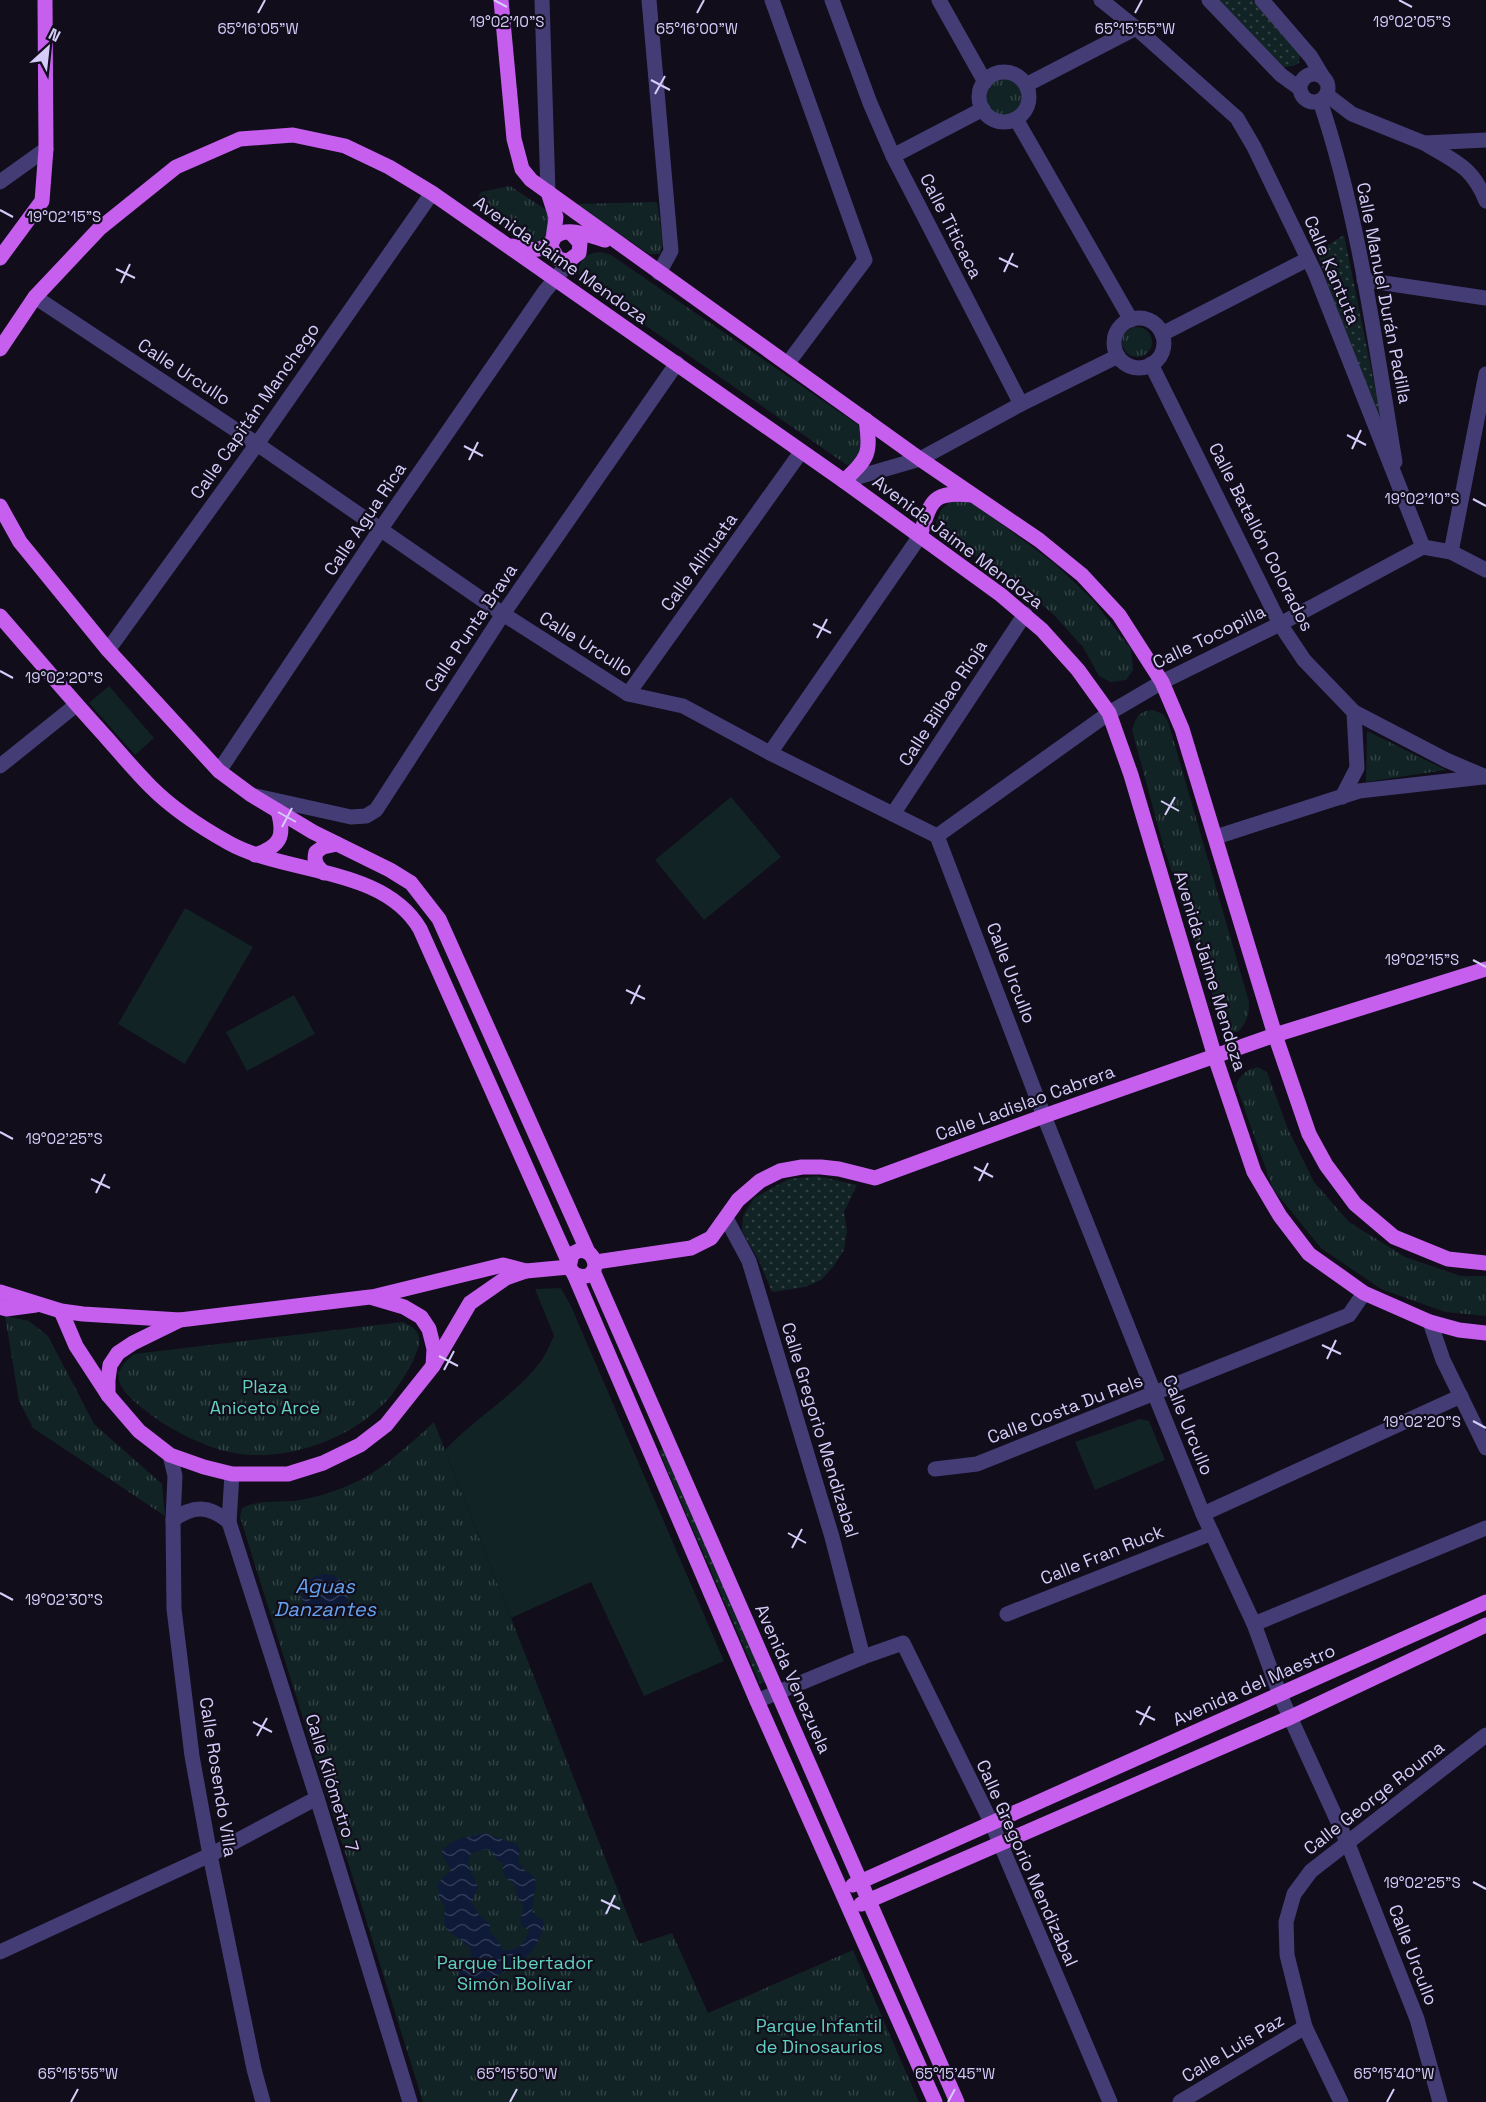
<svg xmlns="http://www.w3.org/2000/svg" width="1486" height="2102" font-family="'Space Grotesk',sans-serif">
<style>
.grass{fill:url(#grass-dots)}
.park{fill:url(#park-tufts)}
.garden{fill:#112324}
.water{fill:url(#water-waves);fill-rule:evenodd}
.lines{fill:none;stroke-linecap:round;stroke-linejoin:round}
.minor{stroke:#443d75;stroke-width:15}
.major{stroke:#c65eee;stroke-width:15}
.ticks{fill:none;stroke:#d5ccfa;stroke-width:2}
.labels{text-anchor:middle;stroke-width:4.5;stroke-linejoin:round;paint-order:stroke}
.street-label{font-size:18px;fill:#d5ccfa;stroke:#110d1b}
.park-label{font-size:18px;fill:#61d1bf;stroke:#110d1b}
.water-label{font-size:20px;font-style:italic;fill:#65a2ef;stroke:#110d1b}
.ticks-label{font-size:15px;text-anchor:middle;fill:#d5ccfa;stroke:#110d1b;stroke-width:4.5;stroke-linejoin:round;paint-order:stroke}
</style>
<defs>
<pattern id="grass-dots" width="8" height="8" patternUnits="userSpaceOnUse" patternTransform="scale(1.5)"><rect width="8" height="8" fill="#112324"/><path d="M2 2h.1M6 6h.1" fill="none" stroke="#334245" stroke-width="1.8" stroke-linecap="round"/></pattern>
<pattern id="park-tufts" width="24" height="20" patternUnits="userSpaceOnUse" patternTransform="scale(1.5)"><rect width="24" height="20" fill="#112324"/><path d="M3 7l-1-3M5 7V3M7 7l1-3M15 17l-1-3M17 17v-4M19 17l1-3" fill="none" stroke="#334245"/></pattern>
<pattern id="water-waves" width="16" height="10" patternUnits="userSpaceOnUse" patternTransform="scale(1.5)"><rect width="16" height="10" fill="#0f1a38"/><path d="M0 5q4-4 8 0t8 0" fill="none" stroke="#313a56"/></pattern>
</defs>
<rect width="100%" height="100%" fill="#110d1b"/>
<g class="grass">
<path d="M1219,0h34l47,55 -1,8 -6,3 -9,1z"/>
<path d="M1344,235l38,187 -9,-3 -56,-167z"/>
<path d="M817,1176l40,9 -13,27 3,19 -3,19 -11,17 -12,13 -16,7 -33,5 -13,-31 -17,-30 1,-15 11,-18 16,-9 19,-10z"/>
<path d="M664,1448l101,234 -5,2 -101,-233z"/>
</g>
<g class="park">
<circle cx="1005" cy="96" r="19"/>
<path d="M510,186l38,25 4,13 -8,17 -18,3 -52,-37 7,-15z"/>
<path d="M657,202l6,42 -3,10h-11l-73,-50z"/>
<path d="M601,252l10,3 246,169 7,14 -7,24 -10,3 -266,-184 -3,-10c3,-13 9,-18 23,-19z"/>
<circle cx="1137" cy="342" r="15"/>
<path d="M951,500h12l13,5 79,59 38,36 38,49 2,21 -7,10 -15,2 -12,-6 -16,-29 -30,-33 -39,-32 -68,-45 -10,-14 5,-13z"/>
<path d="M1153,710l10,4 5,7 81,281c0,13 -2,20 -11,30h-10l-5,-6 -59,-178 -32,-118c4,-13 7,-19 21,-20z"/>
<path d="M1367,731l79,39 -80,12z"/>
<path d="M1258,1067l9,5 21,57 26,53 35,40 56,35 56,19h25v40l-41,-4 -64,-23 -60,-41 -48,-59 -37,-104c4,-11 11,-15 22,-18z"/>
<path d="M5,1316l24,5 19,15 46,88 68,60 3,32 -132,-88 -14,-27z"/>
<path d="M403,1322c7,3 14,7 16,15 3,15 -20,49 -29,60 -11,13 -26,24 -39,32 -27,16 -61,26 -91,26 -33,1 -63,-12 -91,-28 -12,-7 -42,-29 -48,-41 -2,-3 -2,-9 -3,-13l7,-11 9,-8z"/>
<path d="M434,1422l205,522 33,-11 36,80 145,-63 66,152h-496l-183,-585 2,-9c16,-9 40,-5 59,-8 63,-13 87,-36 133,-78z"/>
</g>
<g class="garden">
<path d="M109,686l45,52 -19,17 -46,-52z"/>
<path d="M731,797l50,60 -77,63 -49,-60z"/>
<path d="M185,908l68,39 -68,117 -67,-40z"/>
<path d="M294,995l21,39 -68,37 -21,-39z"/>
<path d="M561,1288l10,18 153,355 -80,35 -53,-114 -80,36 -66,-168c29,-32 70,-54 96,-89 5,-7 9,-17 13,-25l-19,-47z"/>
<path d="M1140,1419l9,2 16,39 -70,30 -20,-48z"/>
</g>
<g class="water">
<circle cx="325" cy="1597" r="23"/>
<path d="M485,1833l30,11 5,4 -2,12 5,9 9,6 4,6 -4,30 4,5 7,4c4,34 -53,70 -82,58l-4,-9 4,-6 7,-2 3,-5 -1,-9 -24,-18 -2,-9 1,-13 -6,-9 -1,-15 13,-13 -10,-17c9,-15 28,-16 44,-20zM486,1849l6,2 4,8 7,4c-1,12 2,16 12,21l2,13 7,10 -4,13 2,6 7,4c-4,14 -11,20 -26,21l-5,-11 -8,-7v-9l-11,-9 -8,-13 7,-14 -10,-25 3,-10z"/>
</g>
<g class="lines">
<g class="minor">
<path d="M542,0l6,192"/>
<path d="M649,0l22,251 -12,22"/>
<path d="M772,0l93,260 -77,103"/>
<path d="M832,0l38,103 23,53"/>
<path d="M939,0l46,82"/>
<path d="M1101,0l35,28 101,90 17,29 61,126 108,274"/>
<path d="M1209,0l72,75 18,13"/>
<path d="M1262,0l49,57 12,20"/>
<circle cx="1004" cy="97" r="25"/>
<circle cx="1314" cy="88" r="14"/>
<path d="M1026,85l110,-57"/>
<path d="M1327,95l25,19 72,29 62,-3"/>
<path d="M1320,101c39,116 55,241 75,361"/>
<path d="M983,109l-90,47 128,248"/>
<path d="M1016,119l115,201"/>
<path d="M1424,143c30,18 48,23 62,58"/>
<path d="M0,182l46,-33"/>
<path d="M1364,280l122,18"/>
<path d="M35,297l222,147 246,170 125,80 55,12 87,47 167,83 107,280 111,279 48,119 51,110 26,71 68,149 69,175 23,83"/>
<circle cx="1139" cy="343" r="25"/>
<path d="M1162,334l146,-75"/>
<path d="M1151,364l129,260 24,36 50,52 92,48 40,17"/>
<path d="M844,481l76,-22 101,-55 97,-48"/>
<path d="M1423,547l28,5 35,18"/>
<path d="M1451,552l35,-178"/>
<path d="M108,650l149,-206 175,-251"/>
<path d="M628,694l173,-242"/>
<path d="M770,753l150,-217"/>
<path d="M0,766l76,-61"/>
<path d="M219,771l161,-241 165,-239 27,-32"/>
<path d="M256,796l95,21 15,-1 10,-6 127,-196 174,-251"/>
<path d="M1342,797l15,-29 -3,-56"/>
<path d="M893,814l132,-200"/>
<path d="M937,836l172,-123 53,-31 118,-58 143,-77"/>
<path d="M1216,837l143,-46 124,-14"/>
<path d="M726,1218l23,43 83,276 31,120"/>
<path d="M1430,1322l13,38 43,88"/>
<path d="M170,1455l5,21 -2,44 1,89 18,147 18,99 44,214 9,33"/>
<path d="M935,1469l42,-5 372,-149 15,-22"/>
<path d="M232,1474l-3,48 88,276 93,304"/>
<path d="M1203,1514l258,-118"/>
<path d="M173,1520c20,-15 36,-15 56,2"/>
<path d="M1007,1614l205,-81"/>
<path d="M1254,1624l232,-96"/>
<path d="M757,1701l106,-44 40,-14 89,181 118,278"/>
<path d="M0,1952l210,-97 107,-57"/>
<path d="M1180,2102l125,-75"/>
<path d="M1341,2102l-36,-75 -18,-72 -1,-33 8,-28 17,-23 175,-136"/>
</g>
<g class="major">
<path d="M501,0l13,139 8,30 9,11 389,279 119,81 43,35 37,40 43,67 20,47 93,306 34,99 17,31 29,39 39,33 54,22 38,4"/>
<path d="M548,192l8,25 -3,22"/>
<path d="M570,232l10,11 -1,10 -11,8 -10,-2 -7,-12c3,-26 38,-12 54,-7"/>
<path d="M512,246c15,3 27,8 39,-4"/>
<path d="M0,258l42,-57 4,-52 -1,-149"/>
<path d="M0,349l35,-52 64,-68 77,-62 64,-28 53,-4 52,11 44,21 43,26 412,288 157,114 41,35 36,40 31,43 22,62 84,282 39,115 26,44 29,38 55,39 66,29 29,8 27,3"/>
<path d="M844,481c25,-24 27,-27 22,-61"/>
<path d="M0,506l20,36 88,108 111,121 31,23 63,38 77,38 21,13 28,36 149,333c15,13 3,31 -14,22"/>
<path d="M920,536c11,-36 12,-45 52,-41"/>
<path d="M0,616c35,40 69,81 105,120 15,17 30,35 46,51 22,22 51,41 78,56 58,32 154,23 191,86l149,334"/>
<path d="M255,855c26,-9 30,-19 23,-44"/>
<path d="M324,873c-7,-7 -11,-11 -8,-21l7,-5 14,-3"/>
<path d="M588,1252l-8,-2 -8,4 -3,13 5,7 183,427 178,401"/>
<path d="M596,1262l95,-14 20,-10 27,-38 22,-19 20,-10 22,-4h19l18,2 36,9 169,-62 231,-81 211,-66"/>
<path d="M593,1271l364,831"/>
<path d="M0,1292l61,19 22,3 97,6"/>
<path d="M372,1297l131,-32 23,6"/>
<path d="M0,1307l6,2 30,-4"/>
<path d="M61,1311l15,35 32,49 31,36 31,24 34,12 28,7h56l35,-11 37,-18 26,-20 47,-59 37,-63 36,-25 20,-7 43,-4"/>
<path d="M108,1395v-15l2,-15 8,-12 15,-10 47,-23 190,-23 34,10 17,10 8,12 5,20 -1,17"/>
<path d="M853,1885l633,-283"/>
<path d="M861,1904l430,-187 195,-92"/>
</g>
</g>
<path class="ticks" d="M494,0l13,7M1399,0l13,7M258,13l7,-13M697,13l7,-13M1135,13l7,-13M651,80l19,10M655,94l10,-18M0,210l13,7M999,258l19,9M116,269l19,9M1004,272l9,-19M121,283l9,-19M1347,435l19,10M464,446l19,10M1352,449l9,-19M469,460l9,-18M1473,499l13,7M813,624l18,9M817,638l10,-19M0,671l13,7M1161,801l18,10M278,812l18,10M1165,815l10,-18M282,827l10,-19M1473,960l13,7M626,990l19,9M631,1004l9,-19M0,1132l13,7M974,1167l19,10M91,1179l19,9M979,1181l9,-18M96,1193l9,-19M1322,1345l19,9M439,1356l19,10M1327,1359l9,-19M444,1370l10,-19M1473,1421l13,7M788,1533l18,10M792,1548l10,-19M0,1593l13,7M1136,1711l19,9M253,1722l19,10M1140,1725l10,-19M257,1736l10,-18M1473,1882l13,7M601,1900l19,9M606,1914l9,-19M71,2102l7,-13M510,2102l7,-13M948,2102l7,-13M1387,2102l7,-13"/>
<g class="labels">
<g class="street-label">
<text transform="translate(951 226) rotate(63)" y="6">Calle Titicaca</text>
<text transform="translate(561 260) rotate(35)" y="6">Avenida Jaime Mendoza</text>
<text transform="translate(1332 270) rotate(67)" y="6">Calle Kantuta</text>
<text transform="translate(1384 293) rotate(79)" y="6">Calle Manuel Durán Padilla</text>
<text transform="translate(184 372) rotate(33)" y="6">Calle Urcullo</text>
<text transform="translate(255 411) rotate(-55)" y="6">Calle Capitán Manchego</text>
<text transform="translate(365 519) rotate(-56)" y="6">Calle Agua Rica</text>
<text transform="translate(1261 537) rotate(63)" y="6">Calle Batallón Colorados</text>
<text transform="translate(958 542) rotate(37)" y="6">Avenida Jaime Mendoza</text>
<text transform="translate(699 562) rotate(-54)" y="6">Calle Alihuata</text>
<text transform="translate(471 628) rotate(-56)" y="6">Calle Punta Brava</text>
<text transform="translate(1209 637) rotate(-26)" y="6">Calle Tocopilla</text>
<text transform="translate(586 644) rotate(32)" y="6">Calle Urcullo</text>
<text transform="translate(943 703) rotate(-57)" y="6">Calle Bilbao Rioja</text>
<text transform="translate(1210 971) rotate(73)" y="6">Avenida Jaime Mendoza</text>
<text transform="translate(1011 973) rotate(69)" y="6">Calle Urcullo</text>
<text transform="translate(1025 1103) rotate(-20)" y="6">Calle Ladislao Cabrera</text>
<text transform="translate(1065 1409) rotate(-21)" y="6">Calle Costa Du Rels</text>
<text transform="translate(1188 1425) rotate(68)" y="6">Calle Urcullo</text>
<text transform="translate(820 1430) rotate(73)" y="6">Calle Gregorio Mendizabal</text>
<text transform="translate(1102 1555) rotate(-22)" y="6">Calle Fran Ruck</text>
<text transform="translate(793 1679) rotate(66)" y="6">Avenida Venezuela</text>
<text transform="translate(1254 1685) rotate(-24)" y="6">Avenida del Maestro</text>
<text transform="translate(218 1777) rotate(81)" y="6">Calle Rosendo Villa</text>
<text transform="translate(332 1783) rotate(73)" y="6">Calle Kilómetro 7</text>
<text transform="translate(1374 1798) rotate(-38)" y="6">Calle George Rouma</text>
<text transform="translate(1027 1863) rotate(66)" y="6">Calle Gregorio Mendizabal</text>
<text transform="translate(1413 1955) rotate(69)" y="6">Calle Urcullo</text>
<text transform="translate(1233 2048) rotate(-31)" y="6">Calle Luis Paz</text>
</g>
<g class="park-label">
<text x="265" y="1393">Plaza<tspan x="265" dy="21">Aniceto Arce</tspan></text>
<text x="515" y="1969">Parque Libertador<tspan x="515" dy="21">Simón Bolívar</tspan></text>
<text x="819" y="2032">Parque Infantil<tspan x="819" dy="21">de Dinosaurios</tspan></text>
</g>
<g class="water-label">
<text x="325" y="1593">Aguas<tspan x="325" dy="23">Danzantes</tspan></text>
</g>
</g>
<g class="ticks-label">
<text x="507" y="27">19°02'10"S</text>
<text x="1412" y="27">19°02'05"S</text>
<text x="258" y="34">65°16'05"W</text>
<text x="697" y="34">65°16'00"W</text>
<text x="1135" y="34">65°15'55"W</text>
<text x="64" y="222">19°02'15"S</text>
<text x="1422" y="504">19°02'10"S</text>
<text x="64" y="683">19°02'20"S</text>
<text x="1422" y="965">19°02'15"S</text>
<text x="64" y="1144">19°02'25"S</text>
<text x="1422" y="1427">19°02'20"S</text>
<text x="64" y="1605">19°02'30"S</text>
<text x="1422" y="1888">19°02'25"S</text>
<text x="78" y="2079">65°15'55"W</text>
<text x="517" y="2079">65°15'50"W</text>
<text x="955" y="2079">65°15'45"W</text>
<text x="1394" y="2079">65°15'40"W</text>
</g>
<g transform="translate(48 48) rotate(27)" stroke="#110d1b" stroke-width="4.5" paint-order="stroke">
<path d="M0-4.5L10 22L0 15L-10 22Z" fill="#d5ccfa"/>
<text y="-9" font-size="16" font-weight="bold" text-anchor="middle" fill="#d5ccfa">N</text>
</g>
</svg>
